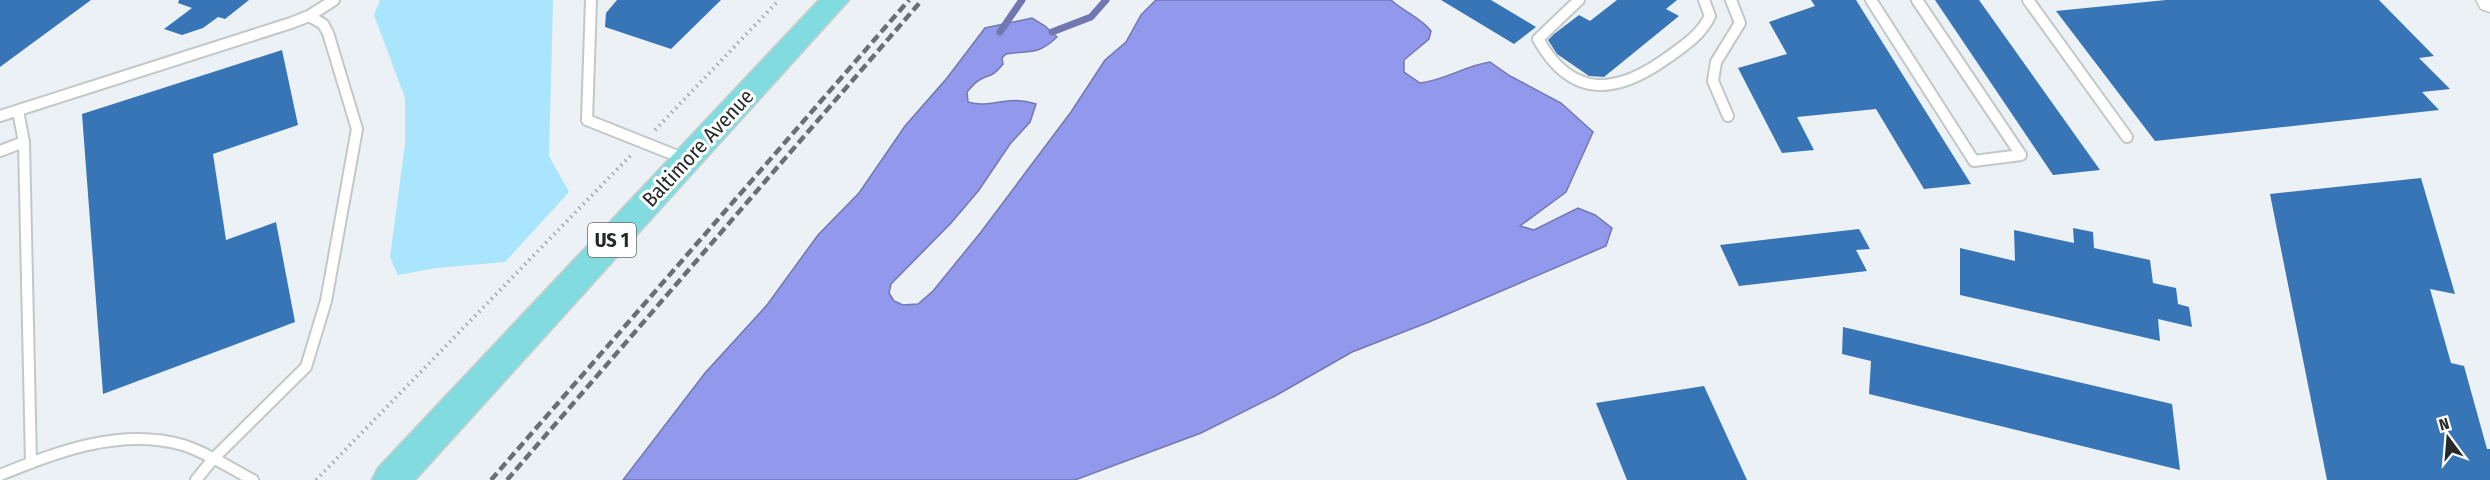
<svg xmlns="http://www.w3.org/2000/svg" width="2490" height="480" font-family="'Fira Sans Condensed',sans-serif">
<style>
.green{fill:#aae5fe}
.water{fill:#9299ec;stroke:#7277b2;stroke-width:1.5}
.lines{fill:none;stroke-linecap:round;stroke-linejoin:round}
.stream{stroke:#7277b2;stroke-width:7}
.building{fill:#3875b6}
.lane-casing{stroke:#c2c8ca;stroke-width:14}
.secondary-casing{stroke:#c2c8ca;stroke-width:3}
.primary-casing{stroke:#cbcccc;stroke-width:3}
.path{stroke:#a4a9ab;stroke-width:4;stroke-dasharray:1.5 4.5;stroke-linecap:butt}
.lane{stroke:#fff;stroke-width:10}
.secondary{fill:#fff;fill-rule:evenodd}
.primary{fill:#82dcdf;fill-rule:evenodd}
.rail{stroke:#6b6f71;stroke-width:4.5;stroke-dasharray:9 4.5;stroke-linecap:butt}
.labels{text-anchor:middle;stroke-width:6;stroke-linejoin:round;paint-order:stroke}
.shield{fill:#fff;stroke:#67696a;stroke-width:1.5}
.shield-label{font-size:20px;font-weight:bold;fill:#26292a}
.street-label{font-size:21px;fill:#26292a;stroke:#fff}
</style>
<rect width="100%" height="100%" fill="#ebf1f4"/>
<path class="green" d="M380,0h173l-4,156 20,36 -64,70 -69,6 -38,7 -8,-18 15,-113v-46l-31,-83z"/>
<path class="water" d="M1156,0h235c13,12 29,17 40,31l-2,8 -25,21v12l16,11c26,-3 44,-17 70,-21l20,14 51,27 32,29 -27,60 -46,34 14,4 44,-22 17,7 17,13 -6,18 -177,76 -77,30 -77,44 -74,37 -126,47h-452l82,-107 62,-68 51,-70 41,-42 46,-67 42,-48 38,-50 47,-10 13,8 12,11c-20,19 -27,13 -51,17l-4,4 1,6c-13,16 -14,9 -25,17 -4,2 -8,8 -11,11l1,10c24,7 40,-8 68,2l-6,18 -20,22 -31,46 -28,33 -60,61 -2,9 5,8 9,4 15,-1 15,-13 48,-59 90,-120 34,-52 21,-18 15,-27z"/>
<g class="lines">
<g class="stream">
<path d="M1000,32l22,-32"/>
<path d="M1052,32l39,-15 15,-17"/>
</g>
</g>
<g class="building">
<path d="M0,0h91l-91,67z"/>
<path d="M179,0h70l-24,19 -7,-2 -15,11 -21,7 -18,-6 28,-21 -14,-5z"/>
<path d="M617,0h104l-50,49 -66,-22 1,-14z"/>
<path d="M1441,0h50l45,27 -22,17z"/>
<path d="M1617,0h60l-11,9 13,7 -75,61 -15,-1 -32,-22 -9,-14 6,-6 25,-19 11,6z"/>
<path d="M1811,0h45l115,184 -47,5 -48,-80 -79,8 17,33 -32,3 -44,-85 49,-14 -18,-32 46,-16z"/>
<path d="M1935,0h44l121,170 -47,5z"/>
<path d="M2166,0h213l55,56 -15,2 31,31 -28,3 17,18 -284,31 -99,-130z"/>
<path d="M282,50l16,75 -85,29 13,86 50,-18 19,100 -192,72 -21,-280z"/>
<path d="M2421,178l34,116 -25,-5 21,74 13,3 23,83h3v31h-163l-57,-286z"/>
<path d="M2073,228l20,4 1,16 56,12 3,23 23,5 2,16 11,3 3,20 -34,-8 2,22 -200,-46v-47l55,13 -1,-31 60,13z"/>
<path d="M1859,229l11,20 -14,1 11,21 -128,15 -19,-41z"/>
<path d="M1843,327l329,77 8,66 -311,-76 2,-33 -29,-7z"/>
<path d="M1704,386l43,94h-120l-31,-77z"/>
</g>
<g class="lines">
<defs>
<g id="lane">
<path d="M591,0l-4,120 98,39"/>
<path d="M1579,0l-41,39c34,61 79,55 129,19 17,-12 34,-23 43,-42l-6,-16"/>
<path d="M1871,0l103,161 47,-6 -104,-155"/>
<path d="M2028,0l99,137"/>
<path d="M18,111l6,31 7,321"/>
<path d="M0,116l291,-93 18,-7 25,-16"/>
<path d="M1728,116l-15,-35 3,-19 24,-39 -9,-23"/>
<path d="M0,151l24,-9"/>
<path d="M0,475c57,-23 120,-48 183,-30 25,8 47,23 70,35"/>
<path d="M196,480l17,-21 93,-92 20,-66 31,-172 -29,-96 -5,-9 -14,-8"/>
</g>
<path id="secondary" d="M2476,0h14v12l-9,-3z"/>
<path id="primary" d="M819,0h30l-434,480h-43l6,-12z"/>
</defs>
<use href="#lane" class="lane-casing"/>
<use href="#secondary" class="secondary-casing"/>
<use href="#primary" class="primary-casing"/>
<g class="path">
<path d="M655,130l124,-130"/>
<path d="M316,480l315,-325"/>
</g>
<use href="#lane" class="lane"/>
<use href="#secondary" class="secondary"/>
<use href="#primary" class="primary"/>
<g class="rail">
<path d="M491,480l418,-480"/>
<path d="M507,480l415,-480"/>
</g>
</g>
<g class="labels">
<rect class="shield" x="588" y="223" width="48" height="34" rx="4.5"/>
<g class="shield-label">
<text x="612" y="247">US 1</text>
</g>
<g class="street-label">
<text transform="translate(698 148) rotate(-47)" y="7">Baltimore Avenue</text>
</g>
</g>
<g transform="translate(2448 438) rotate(344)" stroke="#ffffff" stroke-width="4.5" paint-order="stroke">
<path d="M0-4.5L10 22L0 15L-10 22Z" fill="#26292a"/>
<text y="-9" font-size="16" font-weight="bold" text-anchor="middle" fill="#26292a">N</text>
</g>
</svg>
